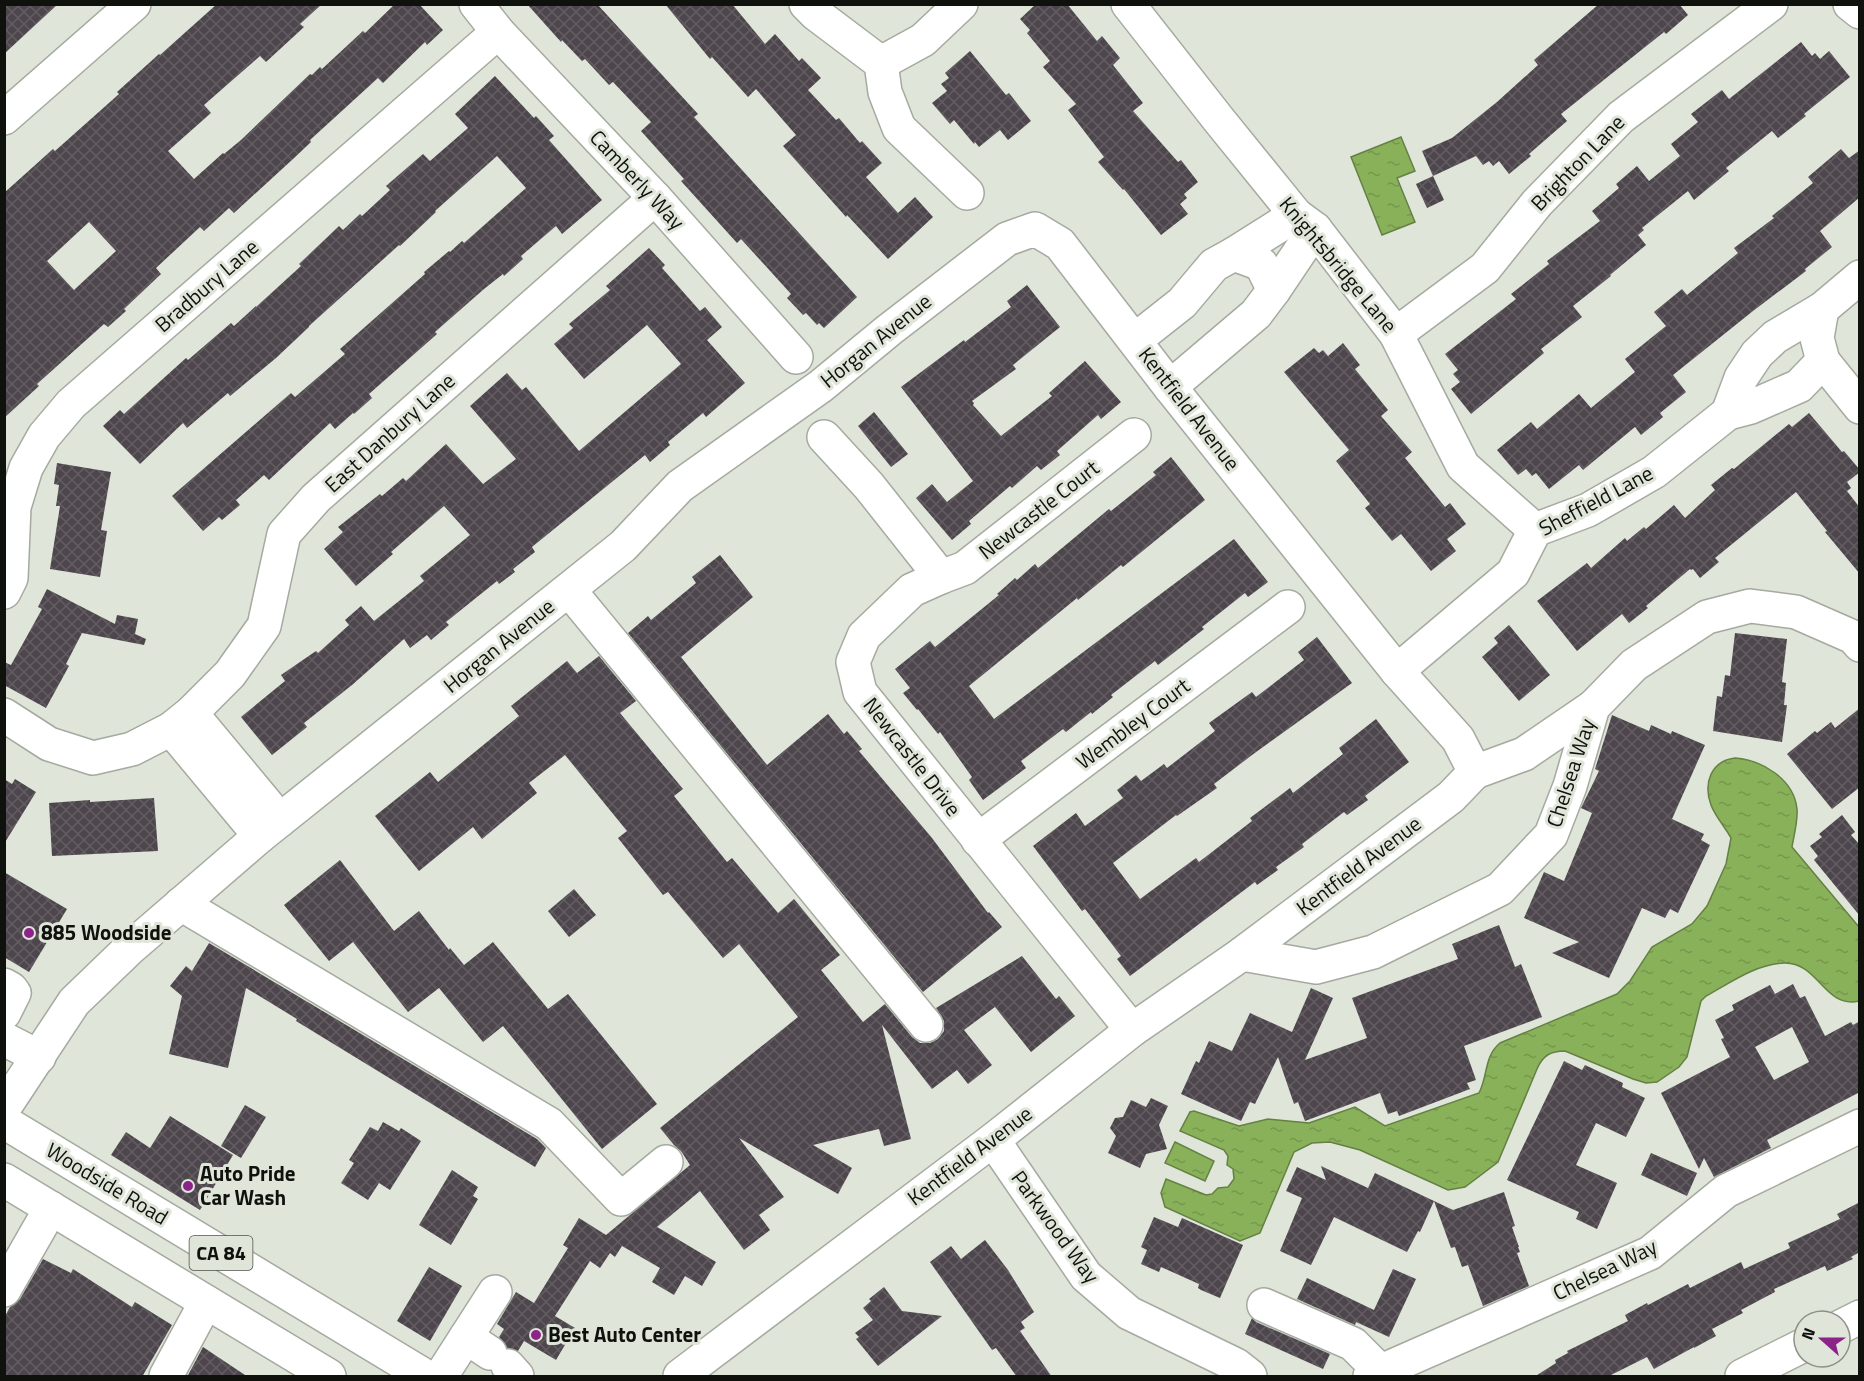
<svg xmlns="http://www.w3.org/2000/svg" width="1864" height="1381" font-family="'Titillium Web',sans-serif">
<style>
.water{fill:url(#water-ripples);stroke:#648143;stroke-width:1.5}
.building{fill:url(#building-cross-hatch);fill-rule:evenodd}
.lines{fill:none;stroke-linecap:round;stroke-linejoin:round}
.minor-casing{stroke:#a4aa9f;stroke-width:36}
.major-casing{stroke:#a4aa9f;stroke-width:36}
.minor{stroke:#fff;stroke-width:33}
.major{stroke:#fff;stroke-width:33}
.poi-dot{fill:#8b2389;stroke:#dfe5d9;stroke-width:2}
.labels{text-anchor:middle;stroke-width:6;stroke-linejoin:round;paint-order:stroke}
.shield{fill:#dfe5d9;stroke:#4d514a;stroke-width:1.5}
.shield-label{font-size:20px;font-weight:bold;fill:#0f110d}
.street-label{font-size:21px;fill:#0f110d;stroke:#dfe5d9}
.poi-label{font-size:21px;font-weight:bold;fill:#0f110d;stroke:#dfe5d9;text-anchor:start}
</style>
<defs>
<pattern id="water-ripples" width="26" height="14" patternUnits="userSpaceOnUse" patternTransform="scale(1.5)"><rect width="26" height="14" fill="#89b15a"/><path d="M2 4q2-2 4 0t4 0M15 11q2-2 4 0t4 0" fill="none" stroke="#75974d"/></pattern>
<pattern id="building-cross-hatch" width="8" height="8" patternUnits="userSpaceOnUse" patternTransform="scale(1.5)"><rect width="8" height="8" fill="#4e464d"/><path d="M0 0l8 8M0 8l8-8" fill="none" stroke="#635d62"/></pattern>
</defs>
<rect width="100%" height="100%" fill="#dfe5d9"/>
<g class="water">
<path d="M1401,137l14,34 -18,7 18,44 -33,13 -31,-78z"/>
<path d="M1735,758c27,2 59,21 62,51 1,12 -3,26 -5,38l67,80v74c-35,8 -40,-39 -75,-38 -28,1 -54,20 -78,33l-5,5 -14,56 -8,10 -22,15 -11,1 -13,-4 -68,-28c-14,0 -22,4 -28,18l-39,93 -33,25 -17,3 -88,-40 -30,-8 -18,1 -18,9 -34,81 -20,8 -75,-34 -4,-14 5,-14 40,16 6,-1 6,-6 10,-1 6,-8 -1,-10 -6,-4 1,-9 -4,-6 -44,-19 10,-19 4,-1 45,15 29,-7 41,4 46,-16 30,19 94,-33c9,-17 5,-37 21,-50l117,-49 13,-13 22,-34 40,-23 15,-18 19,-42 5,-26c-6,-11 -16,-22 -20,-33 -8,-22 0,-44 24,-47z"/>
<path d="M1175,1142l39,19 -9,20 -40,-18z"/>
</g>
<g class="building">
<path d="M4,4h54l-54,50z"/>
<path d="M217,4h105l-22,20 4,3 -38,35 -6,-6 -56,49 7,8 -43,38 26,28 29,-26 1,1 17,-14 69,-66 2,1 8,-8 2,2 41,-38 2,2 30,-29h24l24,26 -16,15 -2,-3 -42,41 -5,-5 -68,62 1,2 -18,17 -59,54 -5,-5 -25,23 -4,-4 -44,41 5,6 -37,35 2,2 -18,16 -4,-3 -67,60 2,2 -35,32v-225l49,-44 2,2 64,-57 -2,-2 42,-38 1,1zM89,222l27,29 -42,39 -27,-29z"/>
<path d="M527,4h70l101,110 -4,3 163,180 -33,31 -5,-5 -2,2 -11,-12 -3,2 -16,-17 4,-4 -50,-55 -4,4 -56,-62 3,-2 -43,-48 10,-9 -38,-40 -4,3 -24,-26 -3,2 -20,-21 -1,2z"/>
<path d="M665,4h67l33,40 10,-10 24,27 3,-3 19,20 -13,12 28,30 3,-2 21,25 2,-2 20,22 -16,14 32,36 17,-16 18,20 -45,42 -41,-44 -1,2 -63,-71 13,-11 -40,-46 -8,8 -36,-40 -2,2z"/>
<path d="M1036,4h31l30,37 5,-5 18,22 -7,7 30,38 -10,8 45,51 3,-2 17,22 -14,12 3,4 -7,6 8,10 -27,21 -37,-46 -1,1 -25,-28 6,-5 -36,-47 8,-6 -33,-37 7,-6 -23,-28 3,-3 -10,-11z"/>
<path d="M1599,4h80l9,11 -22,19 -2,-2 -103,82 6,7 -38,33 2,2 -22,18 -10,-13 -6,5 -4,-5 -6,4 -7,-9 -43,20 -11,-25 30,-13 45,-36 41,-37 -4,-5z"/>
<path d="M1801,42l11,14 3,-3 5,6 9,-8 21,26 -46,37 2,2 -28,22 -6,-7 -46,37 3,3 -35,29 -6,-9 -46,37 2,2 -6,5 8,10 -36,30 1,1 -38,30 9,11 -41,32 3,4 -73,61 -20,-25 9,-7 -7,-8 5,-4 -13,-16 71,-55 -5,-5 38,-30 -2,-3 53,-40 -8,-10 27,-23 -3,-4 21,-18 12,15 31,-25 -9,-12 27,-22 -7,-8 31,-24 7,9z"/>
<path d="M970,51l36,44 3,-2 22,28 -23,19 -8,-10 -21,17 -4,-5 -1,2 -20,-24 -4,4 -18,-21 15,-12 -6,-7 8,-6 -4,-5z"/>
<path d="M495,76l39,42 2,-2 18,20 -5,4 53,60 -40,34 -6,-8 -35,30 2,3 -19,17 -1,-2 -19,15 -49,43 2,2 -68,60 3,4 -18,16 -1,-1 -18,16 -5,-6 -61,57 -5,-5 -28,25 4,5 -18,15 -3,-3 -16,14 -31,-35 119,-103 4,4 50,-43 -5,-5 85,-75 -1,-2 25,-21 1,1 12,-11 2,2 62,-55 -29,-32 -62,55 1,1 -36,34 -1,-1 -90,81v1l-33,31 -46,38 -2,-3 -41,35 -4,-5 -43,41 -37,-38 17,-16 4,4 62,-56 2,2 43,-37 3,3 22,-20v1l45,-41 -2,-2 40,-38 4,4 17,-16 2,2 28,-26 -4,-4 37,-32 7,7 38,-33 -13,-14z"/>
<path d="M1841,149l8,9 11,-8v47l-40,34 12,16 -27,22 1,2 -53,40 -80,64 13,17 -26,21 3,4 -22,18 -6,-8 -52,43 -4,-5 -30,24 -13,-16 -4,3 -6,-7 -8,6 -21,-25 34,-28 6,7 42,-35 12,14 44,-36 -10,-13 41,-33 -12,-14 28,-23 5,6 51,-42 -4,-5 40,-30 -2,-2 41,-33 -5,-6z"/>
<path d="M1433,176l11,24 -17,8 -11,-24z"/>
<path d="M649,248l16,17 -3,3 38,43 5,-4 17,20 -15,13 38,43 -39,34 -3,-4 -35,29 2,3 -20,17 -5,-7 -113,92 3,5 -22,17 2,3 -16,12 -2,-3 -51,41 3,3 -18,15 -4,-5 -17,13 -6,-9 -52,46 -48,38 3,4 -35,28 -31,-38 44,-36 -4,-6 35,-24 2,2 31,-28 -4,-5 16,-14 13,15 50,-40 -4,-5 50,-41 -26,-29 -53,46 2,2 -37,32 -32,-37 19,-17 -5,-5 42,-33 2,2 21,-18 3,3 40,-37 37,40 33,-25 -46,-53 37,-33 15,17 4,-3 53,64 102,-87 -34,-39 -63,54 -30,-35 19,-16 -4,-4 41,-34 -4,-4z"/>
<path d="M1027,285l33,42 -47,38 3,4 -44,32 2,2 -1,2 28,31 51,-40 -3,-3 36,-32 36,41 -20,17 -3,-4 -41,36 3,4 -19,15 -4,-4 -25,22 -2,-2 -41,35 2,3 -19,16 -36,-42 16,-14 15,18 26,-21 -72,-94 63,-47 1,2 46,-35 -4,-6z"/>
<path d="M1343,343l17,22 -5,4 33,41 -7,6 31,36 -7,6 40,49 5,-4 16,21 -19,15 9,12 -25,20 -30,-37 -9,7 -27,-33 5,-4 -34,-43 13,-11 -65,-78 30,-24 5,5 4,-3 5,6z"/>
<path d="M874,412l34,42 -17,13 -33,-41z"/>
<path d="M1809,413l33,39 2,-1 16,19v2l-13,10 4,6 -4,3 13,17v66l-35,-42 2,-1 -31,-39 -81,66 4,4 -19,16 -7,-9 -2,1 -1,-1 -44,37 2,2 -19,15 -7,-9 -45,37 -40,-50 50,-38 4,5 34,-30 2,3 17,-14 2,2 28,-24 11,13 30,-28 -4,-5 21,-17 2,1 55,-45 3,3z"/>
<path d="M1171,457l34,43 -82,67 -2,-2 -43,35 -1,-2 -108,88 25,33 240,-180 34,43 -20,15 -3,-4 -43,34 2,2 -46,36 -3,-4 -44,34 2,2 -21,17 -1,-2 -25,20 -3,-3 -42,32 5,7 -43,32 -14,-20 3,-3 -32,-45 -2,2 -20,-25 -1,1 -14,-17 7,-5 -15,-19 35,-28 5,6 64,-52 -2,-1 18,-16 2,2 18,-16 3,4 71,-59 2,2 45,-36 -3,-3z"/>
<path d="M57,463l54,9 -10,58 6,1 -7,46 -50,-8 10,-63h-4l3,-21 -5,-1z"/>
<path d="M720,555l33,42 -72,60 86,108 61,-51 16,20 3,-3 15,18 -3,2 73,87 56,75 1,-1 13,15 -79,65 -295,-359 20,-17 3,4 45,-37 -4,-6z"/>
<path d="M47,589l68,35 2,-9 21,4 -3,15 11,5 -2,6 -62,-12 -16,31 3,2 -23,42 -42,-23v-23l7,3 31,-56 -4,-2z"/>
<path d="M1509,625l41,50 -31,26 -37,-44 16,-14 -4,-5z"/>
<path d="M1735,633l52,6 -5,43 4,1 -2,22h3l-5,37 -69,-11 4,-35 5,1 3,-22 5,1z"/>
<path d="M1317,637l35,46 -100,72 -38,29 3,4 -40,28 -1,-1 -63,48 27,36 56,-41 3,4 53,-41 -2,-3 40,-30 3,5 50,-39 -4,-6 37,-29 33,43 -44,34 3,4 -21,15 -3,-3 -42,32 2,3 -28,20 2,3 -21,15 -2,-3 -125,94 -13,-17 4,-3 -36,-47 -3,2 -49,-65 43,-33 9,13 38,-28 -6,-8 19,-15 5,6 23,-17 3,4 48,-37 -6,-8 43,-31 4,5 48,-37 -6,-8z"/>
<path d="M599,656l37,45 -16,12 63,76 -9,7 53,66 5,-4 46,55 16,-14 46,56 -19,15 42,52 22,-18 27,33 8,6h10l8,-4 6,-8v-10l-8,-13 86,-52 34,43 3,-3 16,20 -44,36 -36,-45 -31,23 28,35 -24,19 -11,-14 -25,19 -50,-64 29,114 -27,7 -5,-17 -66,16 39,23 -14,26 -99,-56 45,59 -25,18 11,15 -26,20 -44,-59 -43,36 59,35 -14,24 -17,-10 -11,19 -22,-13 8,-14 -38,-22 -7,11 -5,-4 -10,15 -10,-7 -35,55 20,12 -19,32 -32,-19 -6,10 -11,-3 -8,-11 5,-8 -7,-5 19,-32 18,11 34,-55 -5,-3 16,-27 27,17 84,-70 -9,-14 -7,-6 -14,-17 138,-111 -59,-73 -16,14 -55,-66 -5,3 -45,-57 9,-7 -62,-76 -36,28 8,10 -55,46 -9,-12 -54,44 -44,-55 55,-44 8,10 81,-66 -8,-10 56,-45 10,12z"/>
<path d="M1860,708v79l-28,22 -45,-55 28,-23 2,2 14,-11 4,6z"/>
<path d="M1612,715l37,16 2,-6 20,9 1,-3 33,14 -33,74 32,15 -3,6 9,5 -32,68 -8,-4 -5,9 -23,-10 -33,70 -57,-25 27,-11 -55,-24 20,-46 20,9 28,-68 -11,-5 18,-37 -4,-2z"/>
<path d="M4,779l8,5 3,-5 21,13 -32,52z"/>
<path d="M154,798l4,53 -106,5 -3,-53 41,-3v2z"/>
<path d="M1842,815l13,17 -4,3 9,10v71l-46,-56 4,-4 -8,-10 12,-9 -3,-3z"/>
<path d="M340,860l54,71 25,-20 30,39 1,-2 14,17 29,-23 55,67 20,-15 89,110 -55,45 -99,-123 -20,16 -44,-54 -31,24 -55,-70 -24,19 -45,-56z"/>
<path d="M4,872l63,37 -38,63 -25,-15z"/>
<path d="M574,889l22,26 -27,22 -21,-26z"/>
<path d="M1499,925l16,42 6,-3 21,53 -78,29 12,34 -9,3 3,6 -71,27 -2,-5 -9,3 -8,-21 -75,28 -7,-19 -4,2 -16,-47 -23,47 -5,-2 -9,19 -60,-27 15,-33 3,2 10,-22 23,10 18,-38 42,19 19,-44 22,10 -28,62 62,-22 -15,-40 106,-39 -6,-15z"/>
<path d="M209,943l328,196 9,9 -11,19 -239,-146 1,-2 -51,-31 -18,80 -59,-14 13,-58 -12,-10 16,-20 6,5z"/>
<path d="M1793,984l7,14 5,-2 20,40 26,-14 2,3 7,-4v71l-93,48 4,8 -57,29 -10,-19 -5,11 -38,-76 69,-36 -9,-18 3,-1 -9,-18 19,-10 -2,-5 38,-20 5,9zM1792,1027l17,35 -35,18 -19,-33z"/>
<path d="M1564,1061l18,9 3,-5 38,18 -1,4 23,11 -19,39 -30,-14 -20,42 41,18 -20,46 -21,-10 3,-7 -72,-32z"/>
<path d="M1151,1098l17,8 -9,19 8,24 -21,5 -6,14 -32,-15 8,-17 -6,-8 5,-10 8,-1 8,-17 15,7z"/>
<path d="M245,1105l21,12 -25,41 -20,-12z"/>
<path d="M170,1116l63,39 -33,55 -89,-55 15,-23 24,16z"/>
<path d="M383,1122l16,9 2,-3 20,13 -31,49 -11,-7 -11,17 -27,-17 13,-20 -5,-3 21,-33 8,4z"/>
<path d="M1651,1153l46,20 -10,23 -46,-21z"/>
<path d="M1321,1166l47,22 7,-15 78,37 51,-18 11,34 -3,1 7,20h-1l2,5 -3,1 12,33 -46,20 -15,-41 -6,2 -7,-20 -4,1 -17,-47 -14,31 -2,-1 -11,21 -73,-35 -23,48 -31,-14 22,-53 -16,-7 11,-24 29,13z"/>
<path d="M452,1170l26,17 -5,9 5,3 -27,46 -32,-20z"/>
<path d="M1860,1202v53l-2,-2 -7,4 2,2 -26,12 -2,-5 -51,23 1,3 -34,18 2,3 -31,16 4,7 -22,12v-1l-40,22 -7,-12 -40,20h-73l22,-14 -1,-3 13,-7 -1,-2 61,-30 -3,-6 22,-12 1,2 40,-21 2,4 51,-26 3,7 46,-21 -2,-5 52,-24 -3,-5z"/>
<path d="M1154,1217l24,10 4,-9 61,27 -23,53 -19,-8 -3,-2 1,-4 -38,-17 -2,5 -18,-8 6,-14 -6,-3z"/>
<path d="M985,1240l23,30 26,42 -13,10 4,6 -5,3 32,46h-35l-21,-29 -4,2 -62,-88 21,-16 10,13z"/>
<path d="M43,1259l28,14 2,-4 59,38 3,-5 37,23 -30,52h-138v-59l6,-11 10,-8z"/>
<path d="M429,1267l33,19 -32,55 -33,-20z"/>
<path d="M1393,1269l23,10 -27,58 -33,-15 -1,3 -58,-26 10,-21 67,32z"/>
<path d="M884,1287l18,24 40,5 -64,50 -22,-27 3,-2 -4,-4 18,-13 -10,-12 8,-7 -2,-2z"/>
<path d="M1252,1318l4,4 74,32 -7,15 -78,-35z"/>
<path d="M203,1347l45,30h-61z"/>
</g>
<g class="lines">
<defs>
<g id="minor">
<path d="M476,4l22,28 157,166 141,159"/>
<path d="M806,4l10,10 65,49 4,29 14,36 68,65"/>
<path d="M1128,4l91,116 77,95 19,14 81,105 67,132 72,64"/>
<path d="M1850,4l10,8"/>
<path d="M881,63l42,-23 38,-36"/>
<path d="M4,118l130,-114"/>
<path d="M1234,254l62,-39"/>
<path d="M1274,290l41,-61"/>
<path d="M1396,334l89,-66 52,-65 84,-86 150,-113"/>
<path d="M1135,340l47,-37 32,-38 20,-11 27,10 13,26 -18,24 -86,73"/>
<path d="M1823,361l37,46"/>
<path d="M1728,413l13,-35 16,-24 18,-17 47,-28 38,-32"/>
<path d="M824,437l45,49 72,91 -29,13 -48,46 -11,26 7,30 272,338"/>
<path d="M941,577l24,-9 169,-133"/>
<path d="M569,590l357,435"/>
<path d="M4,592l7,-14 3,-71 12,-39 18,-32 27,-32 427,-372"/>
<path d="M1397,671l116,-98 22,-43 53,-20 66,-38 74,-59 23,-6 48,-21 24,-25 -6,-23 5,-29"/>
<path d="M191,713l89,107"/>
<path d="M4,715l45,29 44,14 39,-9 39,-20 20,-16 39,-39 34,-48 20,-92 32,-36 339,-300"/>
<path d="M171,729l89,107"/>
<path d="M1475,772l49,-18 69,-47"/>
<path d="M978,840l310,-233"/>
<path d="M181,904l368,220 72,75 45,-37"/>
<path d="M1242,954l74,13 57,-15 127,-63 51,-54 19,-49 23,-79 41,-42 73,-48 43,-11 46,6 57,25 7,8"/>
<path d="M4,985l7,4 3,4 -10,20"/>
<path d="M4,1039l35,18"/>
<path d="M4,1108l70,-106 54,-52 132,-114 363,-290 57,-60 141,-100 68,-56 118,-91 28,-10 25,15 110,143 227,284 61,68 17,33 -24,25 -209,157 -110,76 -139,110 -313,236"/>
<path d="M993,1140l93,136 43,37 107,52 14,11"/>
<path d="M4,1290l47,-82"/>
<path d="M1264,1305l89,39 28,28"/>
<path d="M1840,1327l20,-10"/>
<path d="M466,1337l24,16"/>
<path d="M508,1366l9,10"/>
<path d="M166,1376l40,-74"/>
<path d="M441,1376l54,-84"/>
<path d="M1370,1376l280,-123 76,-62 134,-65"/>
<path d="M1742,1376l62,-31"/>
</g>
<g id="major">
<path d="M4,1122l421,254"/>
<path d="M4,1180l325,196"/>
</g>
</defs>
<use href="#minor" class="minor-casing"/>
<use href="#major" class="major-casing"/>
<use href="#minor" class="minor"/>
<use href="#major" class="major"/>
</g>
<g class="poi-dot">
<circle cx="29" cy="933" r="6"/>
<circle cx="188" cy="1186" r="6"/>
<circle cx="536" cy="1335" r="6"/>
</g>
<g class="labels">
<rect class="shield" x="189.5" y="1236" width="63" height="34" rx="4.5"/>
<g class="shield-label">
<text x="221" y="1260">CA 84</text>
</g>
<g class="street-label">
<text transform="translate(1578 163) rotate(-46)" y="7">Brighton Lane</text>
<text transform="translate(637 180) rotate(47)" y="7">Camberly Way</text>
<text transform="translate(1338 265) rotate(50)" y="7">Knightsbridge Lane</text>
<text transform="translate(207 286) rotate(-41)" y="7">Bradbury Lane</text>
<text transform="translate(876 341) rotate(-39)" y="7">Horgan Avenue</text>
<text transform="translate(1189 409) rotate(52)" y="7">Kentfield Avenue</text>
<text transform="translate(390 433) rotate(-42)" y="7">East Danbury Lane</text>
<text transform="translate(1596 501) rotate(-28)" y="7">Sheffield Lane</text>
<text transform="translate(1039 510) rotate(-38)" y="7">Newcastle Court</text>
<text transform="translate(499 646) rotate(-39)" y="7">Horgan Avenue</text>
<text transform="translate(1133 724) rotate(-37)" y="7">Wembley Court</text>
<text transform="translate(912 757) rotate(52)" y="7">Newcastle Drive</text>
<text transform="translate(1571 773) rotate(-72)" y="7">Chelsea Way</text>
<text transform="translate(1359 866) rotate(-37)" y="7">Kentfield Avenue</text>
<text transform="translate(970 1156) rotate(-37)" y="7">Kentfield Avenue</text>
<text transform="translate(107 1184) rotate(31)" y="7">Woodside Road</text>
<text transform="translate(1055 1227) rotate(54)" y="7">Parkwood Way</text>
<text transform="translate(1605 1270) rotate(-26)" y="7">Chelsea Way</text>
</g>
<g class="poi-label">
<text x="41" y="940">885 Woodside</text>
<text x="200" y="1181">Auto Pride<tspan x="200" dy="24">Car Wash</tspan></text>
<text x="548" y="1342">Best Auto Center</text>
</g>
</g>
<rect width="1864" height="1381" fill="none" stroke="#0f110d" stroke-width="12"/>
<g transform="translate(1822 1339) rotate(291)"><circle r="28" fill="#dfe5d9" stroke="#8c9087" stroke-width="1.5"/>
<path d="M0-4.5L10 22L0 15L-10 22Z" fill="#8b2389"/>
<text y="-9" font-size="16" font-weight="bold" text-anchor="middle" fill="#0f110d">N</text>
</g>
</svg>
